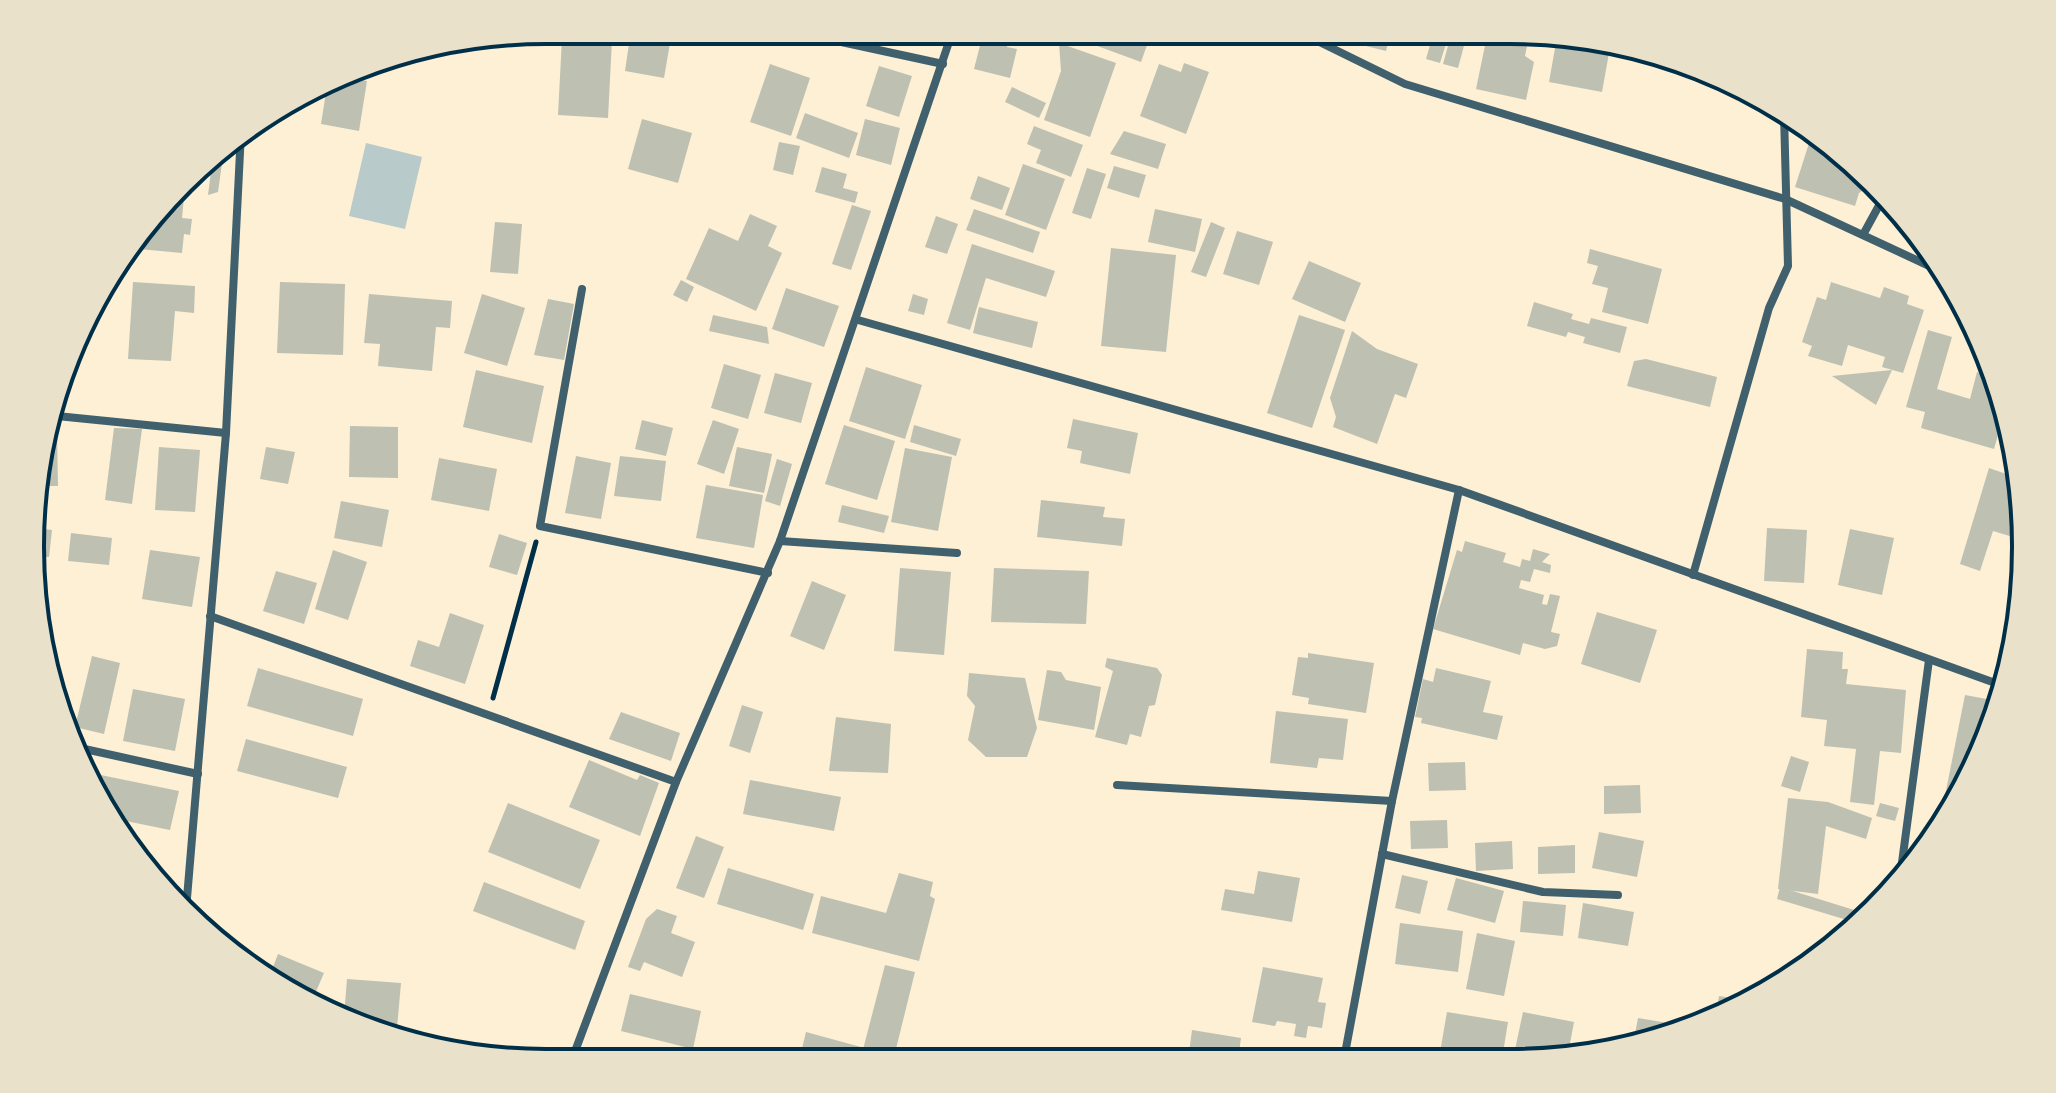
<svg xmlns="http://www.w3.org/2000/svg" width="2056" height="1093" font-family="Poppins,sans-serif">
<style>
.green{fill:#b9caca}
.building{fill:#bec0b2}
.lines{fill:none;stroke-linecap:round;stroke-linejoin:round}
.path{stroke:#003049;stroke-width:5}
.minor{stroke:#3f606c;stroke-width:8}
.rim{fill:none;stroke:#003049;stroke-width:4}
</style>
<rect width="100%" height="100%" fill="#fdf0d5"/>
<path class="green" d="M366,143l56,14 -17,72 -56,-13z"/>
<g class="building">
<path d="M631,30l41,1 -8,47 -39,-7z"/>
<path d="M984,30l25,6 -2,11 10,2 -7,29 -36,-9z"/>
<path d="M1084,31h68l-11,31 -60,-22z"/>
<path d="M1345,31h46l-5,20 -44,-11z"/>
<path d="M1434,31h16l-10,32 -14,-4z"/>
<path d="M1452,31h16l-10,37 -15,-4z"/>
<path d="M1488,31h42l-5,25 9,6 -8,38 -50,-11z"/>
<path d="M1547,32l64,10 -9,50 -53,-10 8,-45 -10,-1z"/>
<path d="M562,38l50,2 -4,78 -50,-3z"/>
<path d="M1059,43l57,20 -26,74 -46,-17 17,-49z"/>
<path d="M1184,63l25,9 -23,62 -46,-18 19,-52 22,8z"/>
<path d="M770,64l40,14 -19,58 -41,-14z"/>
<path d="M879,66l33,10 -13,41 -33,-11z"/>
<path d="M344,77l23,4 -8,50 -38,-7 6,-38z"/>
<path d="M1012,87l34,16 -7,15 -34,-16z"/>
<path d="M805,113l53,20 -9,25 -53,-20z"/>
<path d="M642,119l50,14 -14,50 -50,-14z"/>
<path d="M865,119l35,9 -9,37 -35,-10z"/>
<path d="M1034,126l49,19 -12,32 -35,-14 5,-13 -14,-6z"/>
<path d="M1124,131l42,13 -8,25 -48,-15z"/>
<path d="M1811,137l56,50 -8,6 -4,13 -60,-19z"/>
<path d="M779,142l21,4 -7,29 -20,-5z"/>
<path d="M215,155l8,1 -5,36 -10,3 4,-31 -5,-1z"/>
<path d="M1023,164l42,15 -19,51 -41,-15z"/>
<path d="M1114,166l32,9 -7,23 -32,-10z"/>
<path d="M822,167l25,7 -4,14 15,4 -3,11 -40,-11z"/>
<path d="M1087,168l19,6 -15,45 -19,-6z"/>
<path d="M978,176l32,12 -8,22 -32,-11z"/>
<path d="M185,187l-3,31 10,1 -2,16 -6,-1 -2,19 -54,-5z"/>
<path d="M852,205l19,6 -20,59 -19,-6z"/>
<path d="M974,209l66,23 -7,21 -67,-23z"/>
<path d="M1155,209l47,10 -7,33 -47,-10z"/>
<path d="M750,214l27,12 -9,20 14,7 -26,58 -70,-32 23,-51 29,13z"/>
<path d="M936,216l22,8 -11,30 -22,-7z"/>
<path d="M495,222l27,2 -4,50 -28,-2z"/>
<path d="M1211,222l14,6 -19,49 -15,-5z"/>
<path d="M1237,231l36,11 -14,43 -36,-11z"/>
<path d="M972,244l83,27 -9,26 -60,-19 -16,52 -23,-7z"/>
<path d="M1111,248l65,7 -10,97 -65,-6z"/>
<path d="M1590,249l72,20 -14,55 -46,-12 6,-24 -16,-4 6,-18 -11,-3z"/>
<path d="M1309,261l52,22 -16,39 -53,-23z"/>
<path d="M681,280l13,7 -7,15 -14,-7z"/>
<path d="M133,282l62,4 -1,27 -19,-2 -4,50 -43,-2z"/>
<path d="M280,282l65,2 -2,71 -66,-2z"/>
<path d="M1831,282l49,16 4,-11 25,9 -2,8 17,6 -21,63 -21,-6 3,-10 -37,-12 -6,21 -34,-10 4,-10 -10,-4 15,-45 9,3z"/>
<path d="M786,288l53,18 -15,41 -52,-18z"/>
<path d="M369,294l83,7 -2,27 -14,-1 -4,44 -54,-5 2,-22 -16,-1z"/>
<path d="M482,294l43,14 -18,58 -43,-13z"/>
<path d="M913,294l15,5 -4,16 -16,-4z"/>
<path d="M548,299l26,5 -10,56 -30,-5z"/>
<path d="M1534,302l39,12 -2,5 18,5 2,-6 36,9 -7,26 -37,-10 2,-6 -17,-5 -2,5 -39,-11z"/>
<path d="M979,307l59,15 -6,26 -59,-15z"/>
<path d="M713,315l54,12 2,17 -60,-13z"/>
<path d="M1299,315l46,15 -33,98 -45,-15z"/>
<path d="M1928,330l24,7 -15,52 33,10 7,-27 13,4 16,31 -12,42 -73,-21 4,-16 -19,-5z"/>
<path d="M1352,331l25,18 41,15 -12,34 -11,-4 -18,50 -44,-17 3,-10 -6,-19z"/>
<path d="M1646,359l71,18 -7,30 -83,-21 7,-25z"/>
<path d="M724,364l37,11 -13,44 -37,-11z"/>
<path d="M866,367l56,18 -17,54 -56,-18z"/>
<path d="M476,370l68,16 -12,57 -69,-16z"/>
<path d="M1892,370l-16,35 -44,-29z"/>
<path d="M775,373l37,10 -11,40 -37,-10z"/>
<path d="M1073,419l65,14 -8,41 -50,-11 2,-12 -15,-3z"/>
<path d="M642,420l31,8 -7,28 -31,-7z"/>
<path d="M713,420l26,9 -15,45 -27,-10z"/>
<path d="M844,425l51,16 -18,59 -52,-16z"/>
<path d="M914,425l47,14 -5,17 -46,-14z"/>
<path d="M350,426l48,1v51l-49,-1z"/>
<path d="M114,428l28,1 -10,75 -27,-4z"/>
<path d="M46,433h11l1,53h-18z"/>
<path d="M159,447l41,3 -5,62 -40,-2z"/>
<path d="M266,447l29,5 -7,32 -28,-5z"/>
<path d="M737,447l35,7 -8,39 -35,-7z"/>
<path d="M905,448l47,9 -14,74 -47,-9z"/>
<path d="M576,456l35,7 -10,56 -36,-6z"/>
<path d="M620,456l46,5 -5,40 -47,-5z"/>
<path d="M439,458l58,11 -8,42 -58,-11z"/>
<path d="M777,459l15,5 -12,42 -15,-5z"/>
<path d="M1989,468l23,8 4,51 -3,10 -20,-6 -13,40 -20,-7z"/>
<path d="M706,485l57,10 -9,53 -58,-10z"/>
<path d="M1041,500l64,7 -2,10 22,2 -3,27 -85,-9z"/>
<path d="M341,501l48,9 -7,37 -48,-9z"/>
<path d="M842,505l47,11 -5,17 -46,-11z"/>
<path d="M36,528l16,2 -3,27 -15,-1z"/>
<path d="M1767,528l40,2 -3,53 -40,-2z"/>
<path d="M1850,529l44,9 -12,57 -44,-10z"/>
<path d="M71,533l41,5 -3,27 -41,-4z"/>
<path d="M499,534l28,9 -10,32 -28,-8z"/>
<path d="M1465,541l41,12 -3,9 17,5 2,-8 8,2 3,-12 17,5 -8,8 9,3 -1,8 -16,-4 -4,13 -9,-2 -2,8 25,7 -2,9 5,1 3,-11 10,2 -9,36 9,2 -3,12 -12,3 -22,-6 -3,12 -87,-26 24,-79 5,2z"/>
<path d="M150,550l50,7 -8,50 -50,-8z"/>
<path d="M333,550l34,12 -19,58 -33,-11z"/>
<path d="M32,568l12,1 -3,28 -6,-1z"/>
<path d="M900,568l51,4 -7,83 -50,-4z"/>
<path d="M994,568l95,3 -3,53 -95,-2z"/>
<path d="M276,571l41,12 -13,41 -41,-13z"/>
<path d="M812,581l34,14 -22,55 -34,-14z"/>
<path d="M1597,612l60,18 -17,53 -59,-19z"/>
<path d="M450,613l34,12 -19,59 -55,-18 8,-26 21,7z"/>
<path d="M1807,649l36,3 -1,17h6l-2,15 60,6 -5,63 -21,-2 -6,54 -24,-3 6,-53 -32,-3 3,-26 -26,-3z"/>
<path d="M1308,653l66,10 -8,50 -58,-9 1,-6 -17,-3 6,-38 10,1z"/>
<path d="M92,656l28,7 -16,71 -29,-7z"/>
<path d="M1107,658l50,10 5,7 -7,30 -6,1 -8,31 -11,-3 -3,11 -32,-8 18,-66 -8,-4z"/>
<path d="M258,668l105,31 -10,37 -106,-30z"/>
<path d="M1436,668l55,13 -8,31 20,4 -6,24 -76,-17 1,-5 -7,-1 8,-38 10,3z"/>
<path d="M1047,670l14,2 5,8 35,7 -7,43 -56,-10z"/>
<path d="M969,673l56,5 12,50 -10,29h-41l-18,-17 7,-34 -8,-10z"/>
<path d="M133,689l52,10 -10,52 -52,-10z"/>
<path d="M1965,695l27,5 -35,104 -19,27z"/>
<path d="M742,705l21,7 -13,41 -21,-7z"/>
<path d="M1276,711l72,8 -5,41 -24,-2 -2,10 -47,-5z"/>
<path d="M621,712l59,21 -9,28 -62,-22z"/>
<path d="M836,717l55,7 -3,49 -59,-2z"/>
<path d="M246,739l101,28 -9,31 -101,-27z"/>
<path d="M1791,756l18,6 -9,30 -19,-6z"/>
<path d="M589,760l48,20 3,-5 19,8 -19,53 -71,-29z"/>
<path d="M1465,762l1,28 -37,1 -1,-28z"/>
<path d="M86,772l93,19 -9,39 -54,-11z"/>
<path d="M750,780l91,17 -7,34 -91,-17z"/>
<path d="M1640,785l1,28 -37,1v-28z"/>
<path d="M1788,798l40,4 44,16 -6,21 -40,-13 -8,68 -40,-5z"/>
<path d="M508,803l92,37 -20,49 -92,-37z"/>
<path d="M1880,803l19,5 -4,13 -19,-5z"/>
<path d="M1447,820l1,28 -37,1 -1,-28z"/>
<path d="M1599,832l45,9 -7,36 -45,-9z"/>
<path d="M696,836l28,11 -20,51 -28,-10z"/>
<path d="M1512,841l1,28 -37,2 -1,-28z"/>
<path d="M1575,845v28l-37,1v-27z"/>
<path d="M728,868l86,26 -11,36 -86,-26z"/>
<path d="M1258,871l42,7 -8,44 -71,-12 4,-21 29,5z"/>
<path d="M899,873l34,9 -3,14 5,3 -16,62 -107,-28 9,-37 65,17z"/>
<path d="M1402,875l26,6 -8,33 -25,-6z"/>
<path d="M1456,878l48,13 -9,32 -48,-13z"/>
<path d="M154,881l26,6 -4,15 -18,-15z"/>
<path d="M484,882l101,39 -10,29 -102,-39z"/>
<path d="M1780,887l87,27 -10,9 -80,-24z"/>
<path d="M1523,901l43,4 -3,31 -43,-4z"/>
<path d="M1583,903l51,9 -6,34 -50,-8z"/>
<path d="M657,909l20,7 -6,17 24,9 -13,35 -38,-15 -4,9 -12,-4 18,-48z"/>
<path d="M1400,923l63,8 -5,41 -63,-8z"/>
<path d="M1477,933l38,8 -11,55 -38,-7z"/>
<path d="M278,954l46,19 -13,30 -22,-9 -20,-16z"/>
<path d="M885,965l30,7 -22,89h-33z"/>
<path d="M1263,967l60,11 -5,24 8,1 -4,25 -14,-2 -2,12 -12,-2 2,-12 -19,-3 -2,5 -23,-4z"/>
<path d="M347,979l54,4 -5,56 -52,-22z"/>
<path d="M630,994l71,17 -8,38 -72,-18z"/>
<path d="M1719,996l19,3 -1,6 -21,11z"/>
<path d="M1447,1012l61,10 -6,37 -63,-1z"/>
<path d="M1523,1012l51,10 -7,37h-54z"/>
<path d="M1638,1018l42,7 -2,9 -45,11z"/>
<path d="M1192,1030l49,8 -3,22h-50z"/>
<path d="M806,1032l55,15 -4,14h-58z"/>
</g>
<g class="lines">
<path class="path" d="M493,698l43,-156"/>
<g class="minor">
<path d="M786,30l157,34"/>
<path d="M1297,31l108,53 380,115 153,71"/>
<path d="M1864,233l18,-33"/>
<path d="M582,289l-42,237 228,47"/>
<path d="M858,320l601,170 539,194"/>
<path d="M47,415l179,18"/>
<path d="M780,541l177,12"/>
<path d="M1693,575l76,-267 19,-42 -4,-152"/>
<path d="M210,616l466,166"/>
<path d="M71,746l127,28"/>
<path d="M1117,785l275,16"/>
<path d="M1382,854l161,38 75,3"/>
<path d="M1899,885l30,-225"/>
<path d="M186,910l40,-477 15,-301"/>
<path d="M1344,1059l48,-258 67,-311"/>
<path d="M571,1062l105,-280 104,-241 173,-511"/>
</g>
</g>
<path d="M0 0H2056V1093H0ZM546 44H1510A502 502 0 0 1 2012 546V547A502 502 0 0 1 1510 1049H546A502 502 0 0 1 44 547V546A502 502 0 0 1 546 44Z" fill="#e9e1ca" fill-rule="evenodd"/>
<path class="rim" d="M546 44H1510A502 502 0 0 1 2012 546V547A502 502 0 0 1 1510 1049H546A502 502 0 0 1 44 547V546A502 502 0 0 1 546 44Z"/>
</svg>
